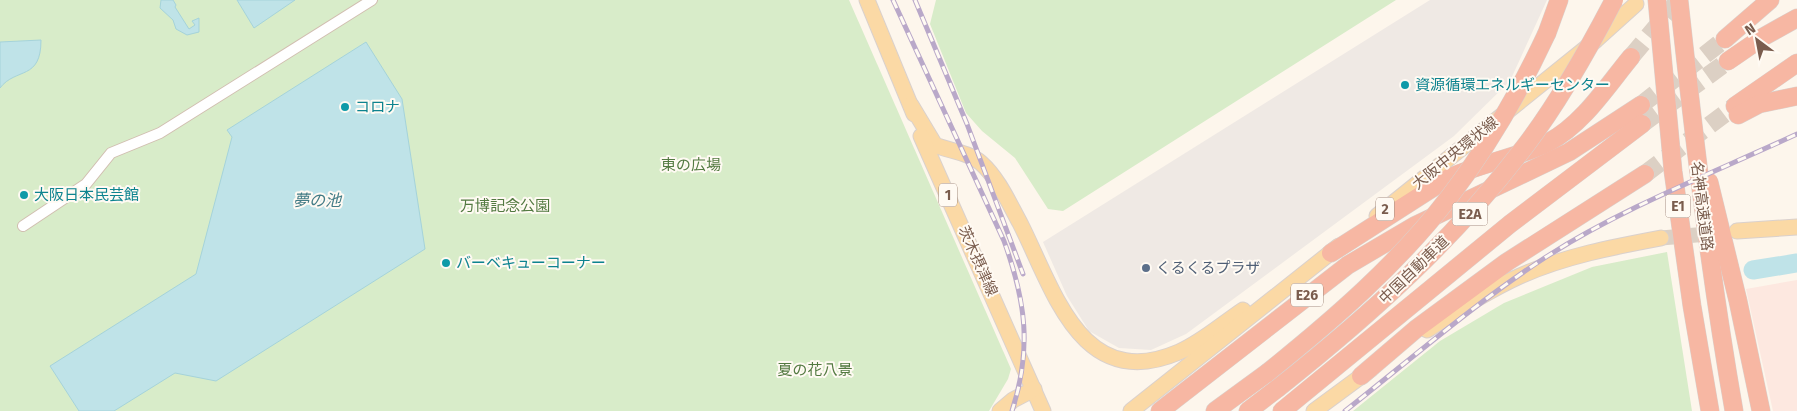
<svg xmlns="http://www.w3.org/2000/svg" width="1797" height="411" font-family="'Fira Sans','Noto Sans JP',sans-serif">
<style>
.commercial{fill:#fde8e0}
.industrial{fill:#efe9e4}
.green{fill:#d8ecc9}
.water{fill:#bfe3e8;stroke:#a5d3da}
.lines{fill:none;stroke-linecap:round;stroke-linejoin:round}
.river{stroke:#bfe3e8;stroke-width:19}
.primary-tunnel{stroke:#dcd0c4;stroke-width:15;stroke-dasharray:15 8;stroke-linecap:butt}
.motorway-tunnel{stroke:#dcd0c4;stroke-width:18;stroke-dasharray:18 9;stroke-linecap:butt}
.minor-casing{stroke:#d1beb0;stroke-width:12}
.primary-casing{stroke:#dad1cd;stroke-width:17}
.motorway-casing{stroke:#dad1cd;stroke-width:19}
.minor{stroke:#fff;stroke-width:10}
.primary{stroke:#fbd9a5;stroke-width:15}
.motorway{stroke:#f7b7a3;stroke-width:18}
.rail-casing{stroke:#b9a8c9;stroke-width:5}
.rail{stroke:#fffaf3;stroke-width:3;stroke-dasharray:9;stroke-linecap:butt}
.motorway-bridge-casing{stroke:#dad1cd;stroke-width:19;stroke-linecap:butt}
.motorway-bridge{stroke:#f7b7a3;stroke-width:18}
.culture-dot{fill:#0f9aa8;stroke:#fffaf3;stroke-width:2}
.service-dot{fill:#5c6f8a;stroke:#fffaf3;stroke-width:2}
.labels{text-anchor:middle;stroke-width:4;stroke-linejoin:round;paint-order:stroke}
.shield{fill:#fffaf3;stroke:#a28b7f;stroke-width:1}
.shield-label{font-size:14px;font-weight:bold;fill:#7a5c4d}
.culture-label{font-size:15px;fill:#0d838f;stroke:#fffaf3;text-anchor:start}
.street-label{font-size:15px;fill:#7a5c4d;stroke:#fffaf3}
.park-label{font-size:15px;fill:#537a41;stroke:#fffaf3}
.service-label{font-size:15px;fill:#4e5e75;stroke:#fffaf3;text-anchor:start}
.water-label{font-size:16px;font-style:italic;fill:#437c86;stroke:#fffaf3}
</style>
<rect width="100%" height="100%" fill="#fdf6ec"/>
<path class="commercial" d="M1797,280v131h-24l-27,-122z"/>
<path class="industrial" d="M1430,0h117l-37,81 -56,55 -268,198 -35,16 -32,-2 -30,-17 -22,-35 -24,-54z"/>
<g class="green">
<path d="M0,0h849l162,369 -3,10 -19,32h-989z"/>
<path d="M936,0h460l-333,211 -15,-2 -33,-51 -33,-27 -16,-18 -36,-89z"/>
<path d="M1667,252l25,159h-339l87,-70 64,-38 88,-36z"/>
</g>
<g class="water">
<path d="M161,0h12l3,5 -1,2 14,22 6,-4 -3,-4 7,-3v14l-12,3 -11,-6 -3,-9 -13,-12z"/>
<path d="M237,0h58l-41,28z"/>
<path d="M41,40c0,41 -25,27 -41,48v-46z"/>
<path d="M366,42l36,57 23,150 -209,132 -41,-8 -61,38h-35l-29,-45 146,-92 36,-137 -5,-7z"/>
</g>
<g class="lines">
<path class="river" d="M1753,270l44,-7"/>
<path class="primary-tunnel" d="M1661,238l57,-5"/>
<g class="motorway-tunnel">
<path d="M1631,57l48,-57"/>
<path d="M1641,105l84,-66"/>
<path d="M1642,124l86,-63"/>
<path d="M1645,174l90,-68"/>
</g>
<defs>
<path id="minor" d="M23,226l63,-42 25,-31 49,-20 212,-133"/>
<g id="primary">
<path d="M867,0l47,114"/>
<path d="M911,105l24,40c14,6 34,7 46,18 17,15 28,40 39,60 34,67 61,171 159,129 23,-10 43,-28 64,-42"/>
<path d="M921,136l122,275"/>
<path d="M1377,216l219,-176 40,-36"/>
<path d="M1737,231l60,-4"/>
<path d="M1427,330c30,-19 60,-39 93,-54 45,-20 93,-29 141,-38"/>
<path d="M1000,411l13,-11 21,-11"/>
<path d="M1131,411l208,-165"/>
<path d="M1314,411l57,-42"/>
</g>
<g id="motorway">
<path d="M1657,0l16,171 19,135 18,105"/>
<path d="M1679,0c15,138 31,274 55,411"/>
<path d="M1547,33l12,-33"/>
<path d="M1725,39l45,-39"/>
<path d="M1728,61l35,-24 34,-19"/>
<path d="M1735,106l62,-43"/>
<path d="M1738,115l21,-11 38,-8"/>
<path d="M1709,182l29,119 23,110"/>
<path d="M1331,253l114,-73c33,-17 71,-21 104,-38 34,-18 58,-56 82,-85"/>
<path d="M1361,376l55,-47 91,-67 138,-88"/>
<path d="M1160,411l188,-146 68,-40 153,-73 72,-47"/>
<path d="M1215,411l52,-38"/>
<path d="M1248,411l30,-23"/>
<path d="M1282,411l228,-187 132,-100"/>
</g>
</defs>
<use href="#minor" class="minor-casing"/>
<use href="#primary" class="primary-casing"/>
<use href="#motorway" class="motorway-casing"/>
<use href="#minor" class="minor"/>
<use href="#primary" class="primary"/>
<use href="#motorway" class="motorway"/>
<defs>
<g id="rail">
<path d="M893,0l111,241c22,61 28,108 8,170"/>
<path d="M915,0l52,124 56,150"/>
<path d="M1345,411c66,-52 130,-108 201,-154 78,-50 167,-84 251,-123"/>
</g>
</defs>
<use href="#rail" class="rail-casing"/>
<use href="#rail" class="rail"/>
<defs>
<g id="motorway-bridge">
<path d="M1267,373c66,-53 132,-110 183,-177 39,-51 70,-105 97,-163"/>
<path d="M1278,388c92,-73 177,-149 248,-243 34,-45 62,-95 88,-145"/>
</g>
</defs>
<use href="#motorway-bridge" class="motorway-bridge-casing"/>
<use href="#motorway-bridge" class="motorway-bridge"/>
</g>
<g class="culture-dot">
<circle cx="1405" cy="85" r="5"/>
<circle cx="345" cy="107" r="5"/>
<circle cx="24" cy="195" r="5"/>
<circle cx="446" cy="263" r="5"/>
</g>
<circle class="service-dot" cx="1146" cy="268" r="5"/>
<g class="labels">
<g class="shield">
<rect x="939" y="183.5" width="18" height="23" rx="4"/>
<rect x="1665.5" y="194.5" width="25" height="23" rx="4"/>
<rect x="1376" y="197.5" width="18" height="23" rx="4"/>
<rect x="1452.5" y="202.5" width="35" height="23" rx="4"/>
<rect x="1291" y="283.5" width="32" height="23" rx="4"/>
</g>
<g class="shield-label">
<text x="948" y="200">1</text>
<text x="1678" y="211">E1</text>
<text x="1385" y="214">2</text>
<text x="1470" y="219">E2A</text>
<text x="1307" y="300">E26</text>
</g>
<g class="culture-label">
<text x="1415" y="90">資源循環エネルギーセンター</text>
<text x="355" y="112">コロナ</text>
<text x="34" y="200">大阪日本民芸館</text>
<text x="456" y="268">バーベキューコーナー</text>
</g>
<g class="street-label">
<text transform="translate(1455 153) rotate(-39)" y="5">大阪中央環状線</text>
<text transform="translate(1702 206) rotate(83)" y="5">名神高速道路</text>
<text transform="translate(978 261) rotate(66)" y="5">茨木摂津線</text>
<text transform="translate(1414 270) rotate(-44)" y="5">中国自動車道</text>
</g>
<g class="park-label">
<text x="691" y="170">東の広場</text>
<text x="505" y="211">万博記念公園</text>
<text x="815" y="375">夏の花八景</text>
</g>
<g class="service-label">
<text x="1156" y="273">くるくるプラザ</text>
</g>
<g class="water-label">
<text x="317" y="206">夢の池</text>
</g>
</g>
<g transform="translate(1757 40) rotate(328)" stroke="#fffaf3" stroke-width="4" paint-order="stroke">
<path d="M0-4L9 19L0 12L-9 19Z" fill="#7a5c4d"/>
<text y="-8" font-size="14" font-weight="bold" text-anchor="middle" fill="#7a5c4d">N</text>
</g>
</svg>
